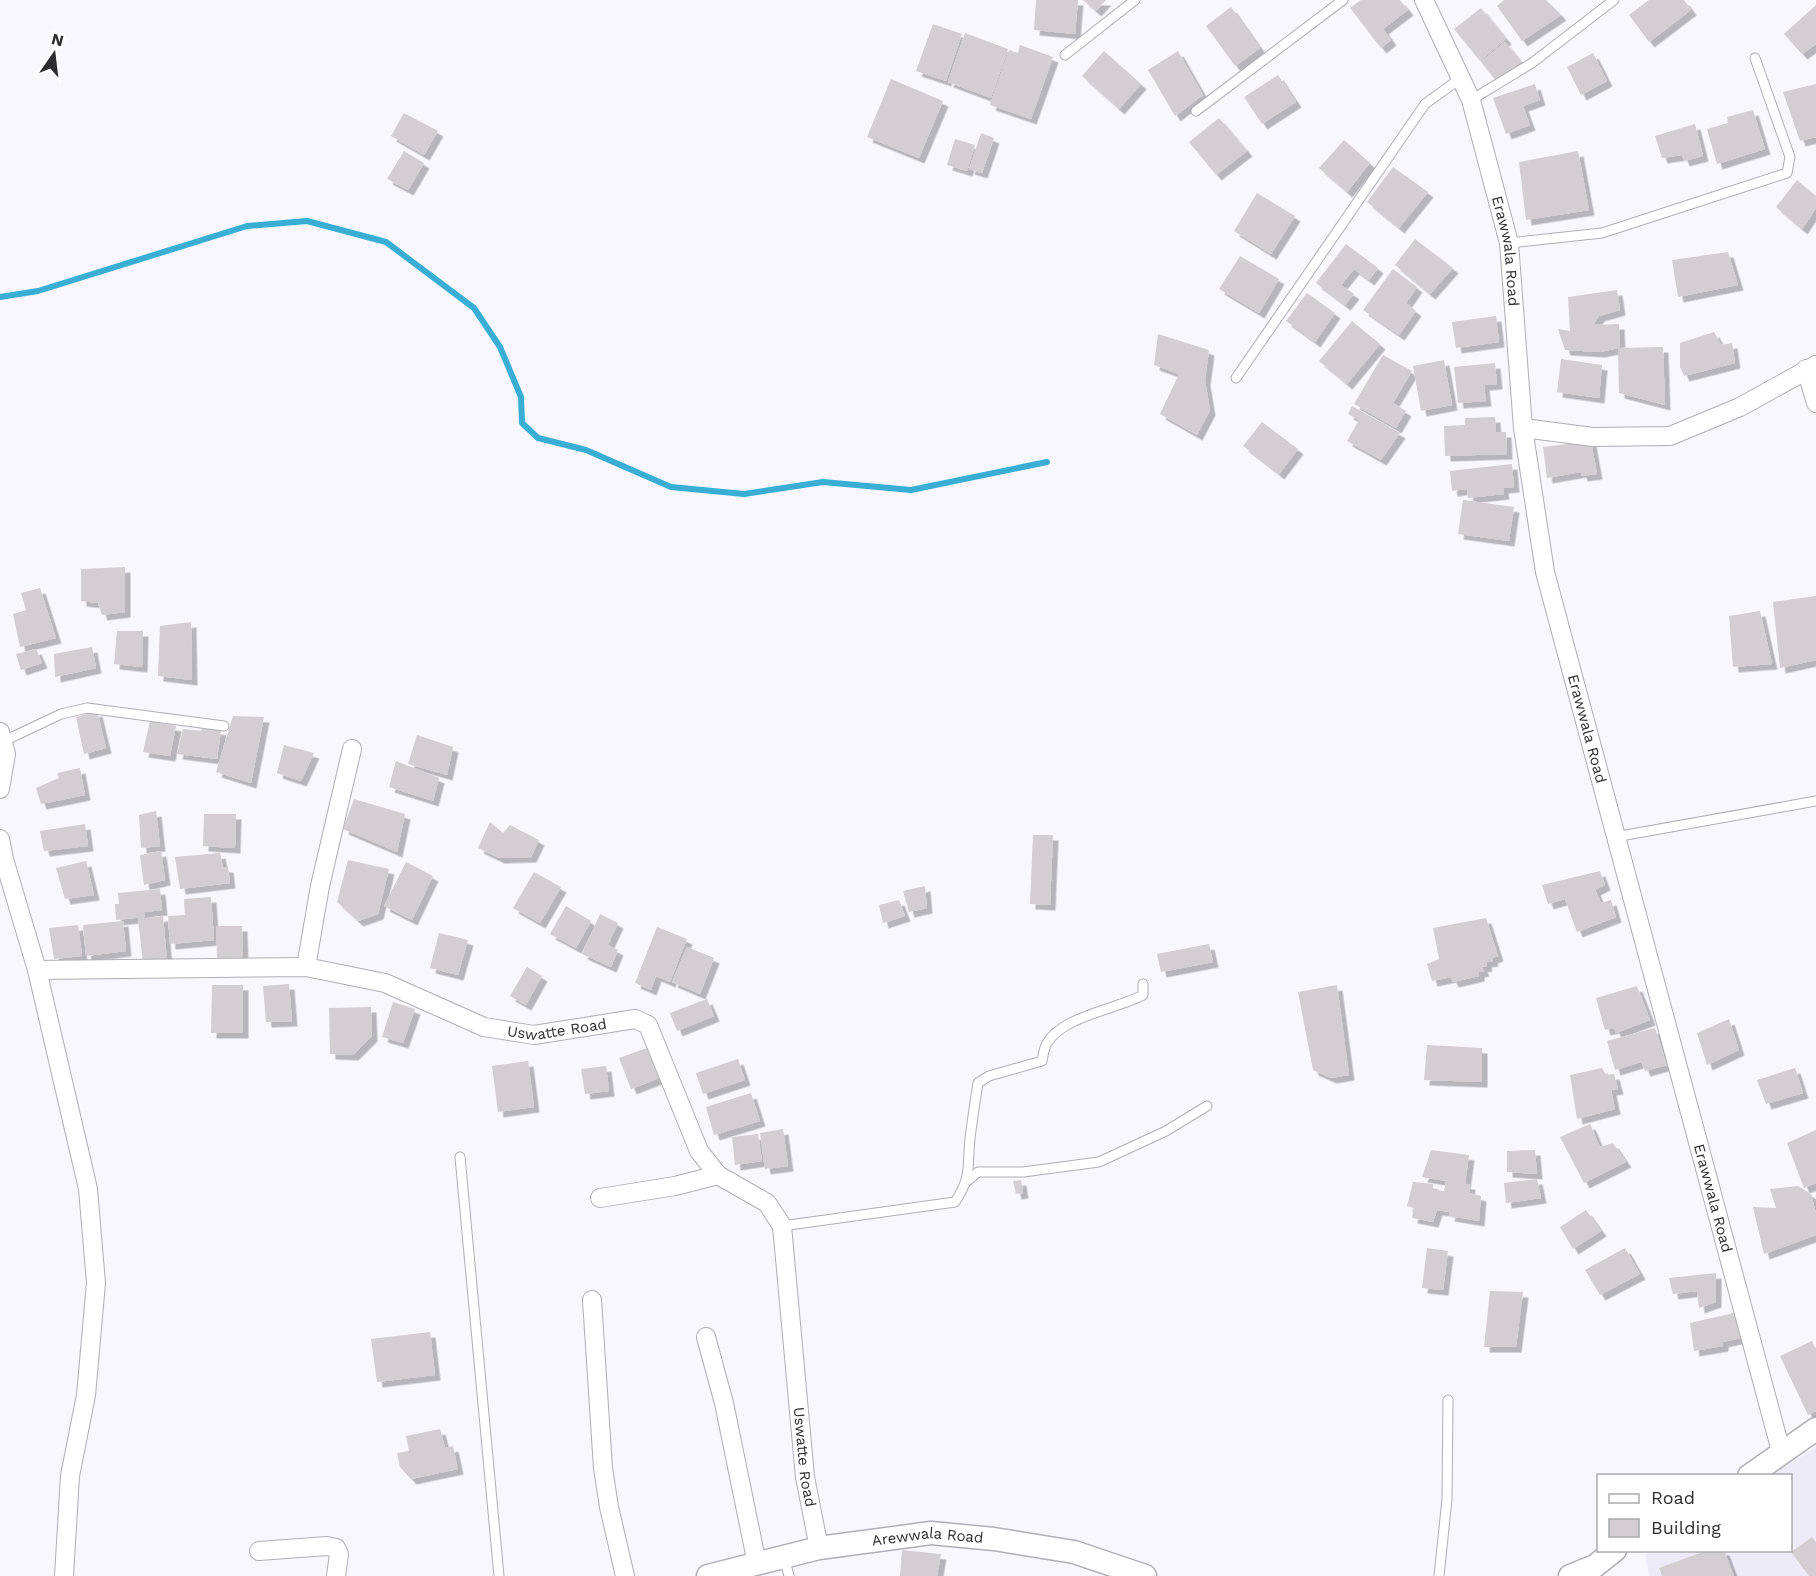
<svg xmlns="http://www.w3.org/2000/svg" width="1816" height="1576" font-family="'Work Sans',sans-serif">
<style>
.built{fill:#eeebf9}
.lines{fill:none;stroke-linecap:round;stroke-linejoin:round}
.stream{stroke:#39add3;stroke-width:6}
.building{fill:#d3ced2;filter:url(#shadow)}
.service-casing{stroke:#afaeb4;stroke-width:11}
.minor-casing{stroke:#afaeb4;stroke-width:20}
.tertiary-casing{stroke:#afaeb4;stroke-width:25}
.service{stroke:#fff;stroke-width:9}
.minor{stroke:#fff;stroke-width:18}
.tertiary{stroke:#fff;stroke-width:22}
.labels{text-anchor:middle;stroke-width:4.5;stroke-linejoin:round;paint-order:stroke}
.street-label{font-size:15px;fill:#2e2e30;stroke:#fff}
</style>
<defs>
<filter id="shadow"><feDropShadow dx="5.5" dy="5.5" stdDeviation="0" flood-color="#0004"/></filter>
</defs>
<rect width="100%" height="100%" fill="#f8f7fd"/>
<path class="built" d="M1816,1447v129h-167l-4,-21 6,-5h139v-74l-19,-1z"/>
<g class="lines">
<path class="stream" d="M0,297l38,-6 209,-65 60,-5 79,21 88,66 26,39 21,50 1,26 16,15 48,12 85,37 73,7 79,-12 88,8 136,-28"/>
</g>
<g class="building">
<path d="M1036,0h42l-3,34 -41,-4z"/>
<path d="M1083,0h23l-10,11z"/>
<path d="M1361,0h39l8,10 -25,19 8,11 -10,8 -31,-40z"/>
<path d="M1504,0h42l15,15 -39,26 -25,-35z"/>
<path d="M1649,0h35l7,10 -42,32 -20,-27z"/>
<path d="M1816,5v39l-14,10 -18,-20z"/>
<path d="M1231,7l29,41 -25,18 -29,-40z"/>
<path d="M1481,8l25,31 -26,22 -26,-32z"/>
<path d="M933,24l29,10 -16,47 -30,-10z"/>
<path d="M965,33l43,16 -17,49 -43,-16z"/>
<path d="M1505,42l16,20 -25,19 -15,-19z"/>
<path d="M1020,45l33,12 -22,62 -41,-14 19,-55 9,3z"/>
<path d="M1104,51l37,33 -22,25 -37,-33z"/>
<path d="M1178,51l25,44 -28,21 -27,-46z"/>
<path d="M1593,53l14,28 -26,14 -14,-28z"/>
<path d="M1278,75l18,27 -34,22 -18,-27z"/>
<path d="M891,79l52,22 -24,57 -52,-21z"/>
<path d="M1535,84l5,16 -17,6 7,19 -24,9 -13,-36z"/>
<path d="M1816,84v53l-16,4 -17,-49z"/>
<path d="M1753,110l12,39 -48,15 -10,-35 21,-6 -1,-6z"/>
<path d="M404,113l34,18 -14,24 -33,-19z"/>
<path d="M1219,118l28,33 -31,24 -27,-33z"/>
<path d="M1695,124l8,32 -19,5 -2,-6 -20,3 -7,-22z"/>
<path d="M981,133l13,5 -12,35 -13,-4z"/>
<path d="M955,139l20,6 -8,26 -20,-6z"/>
<path d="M1344,140l26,23 -23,29 -28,-24z"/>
<path d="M404,151l20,12 -16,27 -21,-11z"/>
<path d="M1578,151l11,59 -63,10 -7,-58z"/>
<path d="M1393,167l35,25 -29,36 -32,-26z"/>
<path d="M1797,180l19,16v12l-14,21 -26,-22z"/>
<path d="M1257,193l38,23 -24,38 -37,-23z"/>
<path d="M1415,239l38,29 -23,26 -35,-29z"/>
<path d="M1346,244l32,24 -9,12 -15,-11 -13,16 13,9 -9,11 -29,-22z"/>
<path d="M1728,252l10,33 -60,12 -6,-37z"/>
<path d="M1240,256l39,23 -20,34 -40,-24z"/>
<path d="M1393,269l24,18 -11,16 10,8 -17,24 -36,-25z"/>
<path d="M1617,290l3,20 -21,6 -6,9 26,-1 1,21 -2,3 45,-1 2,58 -46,-12 -1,-45 -18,4 -35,-2 -7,-21 12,2 -2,-34z"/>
<path d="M1307,293l28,20 -20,29 -29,-21z"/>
<path d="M1496,316l3,26 -43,6 -4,-26z"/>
<path d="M1352,321l28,23 -33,40 -28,-23z"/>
<path d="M1714,332l7,13 11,-2 3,20 -51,13 -4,-9v-24z"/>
<path d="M1158,334l51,16 -4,30 5,30 -13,25 -37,-21 19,-40 -25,-9z"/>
<path d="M1383,355l29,16 -19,32 13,8 -10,17 -42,-24z"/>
<path d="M1561,359l41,6 -3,33 -42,-6z"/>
<path d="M1444,360l8,45 -31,6 -8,-45z"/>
<path d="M1495,363l2,21 -13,1 2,16 -28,2 -4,-36z"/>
<path d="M1352,406l48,27 -19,27 -34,-19 12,-21 -11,-6z"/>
<path d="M1495,417l1,15h10l1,22 -62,2 -1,-30 21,-1v-7z"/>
<path d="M1262,422l36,27 -19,25 -36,-28z"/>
<path d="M1591,441l6,33 -15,2 -1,-4 -34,6 -4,-31z"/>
<path d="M1512,464l2,23 -11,1 1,6 -36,4 -1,-9 -15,2 -2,-20z"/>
<path d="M1463,500l51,7 -5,34 -51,-7z"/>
<path d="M125,567v45l-23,3 -4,-12 -17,-2v-32z"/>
<path d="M40,588l16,50 -36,9 -7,-33 13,-4 -5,-17z"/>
<path d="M1816,596v64l-36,8 -7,-66z"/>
<path d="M1760,611l12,53 -39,3 -4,-51z"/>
<path d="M191,622l1,58 -34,-4 2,-50z"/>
<path d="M117,631h26l-1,36 -28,-3z"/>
<path d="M92,647l4,21 -41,9 -1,-23z"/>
<path d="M36,649l6,14 -21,7 -5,-16z"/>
<path d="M97,711l9,37 -22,6 -8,-37z"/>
<path d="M233,716l31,1 -13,66 -35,-11z"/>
<path d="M150,721l26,5 -6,30 -27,-4z"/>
<path d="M203,727l18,3 -4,29 -40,-5 6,-25 18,2z"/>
<path d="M417,735l36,12 -6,28 -39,-11z"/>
<path d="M284,745l30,8 -13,28 -24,-8z"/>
<path d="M396,761l43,17 -6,23 -44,-14z"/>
<path d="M80,768l5,27 -44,9 -5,-16 23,-10 -2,-5z"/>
<path d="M354,799l51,15 -8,38 -54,-23z"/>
<path d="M156,811l4,35 -19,2 -2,-33z"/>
<path d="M204,814h32l-1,34 -32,-2z"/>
<path d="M490,822l13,11 7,-8 29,15 -8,17 -32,1 -21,-10z"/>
<path d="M85,824l3,22 -44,5 -4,-20z"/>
<path d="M1033,835h20l-3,70 -20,-1z"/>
<path d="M161,851l4,29 -21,5 -4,-30z"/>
<path d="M220,853l3,14h5l2,16 -50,6 -5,-32z"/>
<path d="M348,860l41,9 -11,45 -20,7 -21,-19z"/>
<path d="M86,861l8,34 -29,4 -9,-31z"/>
<path d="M406,862l27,14 -21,44 -28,-14z"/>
<path d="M1600,871l5,14 -10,5 6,13 10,-3 5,17 -39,15 -12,-33 -17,5 -6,-19z"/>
<path d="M534,872l27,15 -21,36 -27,-15z"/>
<path d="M925,886l2,22 -18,4 -6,-21z"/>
<path d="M160,889l2,21 -17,2v5l-29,3 -1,-16h4l-1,-11z"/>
<path d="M211,897l3,43 -44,4 -2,-28 17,-1 -1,-16z"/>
<path d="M899,900l6,16 -22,7 -4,-18z"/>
<path d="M566,906l25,15 -15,27 -26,-14z"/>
<path d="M600,914l18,9 -10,22 10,5 -7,17 -29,-13z"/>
<path d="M163,916l4,45 -24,2 -5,-44z"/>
<path d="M1486,918l12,38 -6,2 1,3 -7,1 1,4 -5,1 2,4 -5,1v4l-26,6 -2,-5 -19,4 -5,-17 12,-5 -6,-31z"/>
<path d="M123,921l3,30 -40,5 -3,-31z"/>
<path d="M78,925l4,31 -28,3 -5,-31z"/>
<path d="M216,926h26l1,31 -26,1z"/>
<path d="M657,927l30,12 -17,43 -14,-6 -5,14 -16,-7z"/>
<path d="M439,933l29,7 -10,35 -28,-7z"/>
<path d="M1209,944l4,18 -52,10 -4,-18z"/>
<path d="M687,947l27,11 -14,36 -28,-12z"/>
<path d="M527,967l15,9 -16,29 -16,-9z"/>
<path d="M289,984l3,37 -26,1 -3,-36z"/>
<path d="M212,985h31v48h-32z"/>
<path d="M1337,985l12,90 -18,3 -18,-8 -15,-78z"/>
<path d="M1637,986l13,34 -34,13 -2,-5 -9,2 -9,-32z"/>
<path d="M707,999l7,17 -37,15 -7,-18z"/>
<path d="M393,1002l22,7 -12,34 -21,-6z"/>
<path d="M371,1007l1,29 -19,19 -23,-1 -1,-46z"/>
<path d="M1729,1019l10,31 -32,15 -10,-32z"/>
<path d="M1655,1028l12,37 -22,6 -4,-9 -26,8 -8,-29z"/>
<path d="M1427,1045l55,3v34l-58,-2z"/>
<path d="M647,1048l12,30 -28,11 -12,-31z"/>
<path d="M738,1059l7,21 -42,14 -7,-21z"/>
<path d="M528,1061l6,46 -36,5 -6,-46z"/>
<path d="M606,1066l3,25 -24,3 -4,-25z"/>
<path d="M1602,1068l4,7 8,-1 4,15 -7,1 4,19 -38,10 -7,-44z"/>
<path d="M1795,1068l8,25 -37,11 -9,-24z"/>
<path d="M751,1093l9,28 -46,14 -8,-28z"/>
<path d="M1590,1124l10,23 13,-4 13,19 -42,21 -24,-46z"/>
<path d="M783,1129l5,37 -23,3 -5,-36z"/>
<path d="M1816,1130v53l-12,5 -17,-45z"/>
<path d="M758,1134l4,27 -27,4 -3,-28z"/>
<path d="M1431,1150l38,5 -4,29h5l-1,9 12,3 -2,25 -30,-5 1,-4 -13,-2 -4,12 -21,-4 2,-10 -7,-2 6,-24 20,2v6l11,1 2,-10 -24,-4z"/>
<path d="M1535,1150l2,24 -30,-2v-21z"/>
<path d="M1537,1179l4,19 -35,5 -2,-20z"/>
<path d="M1021,1180l2,13 -7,1 -3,-13z"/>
<path d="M1798,1186l13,8 5,20v21l-52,19 -11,-47 23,1 -6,-19z"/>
<path d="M1586,1210l15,21 -28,18 -13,-22z"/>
<path d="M1427,1248l21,3 -5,39 -21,-2z"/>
<path d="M1625,1248l15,26 -40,21 -15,-25z"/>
<path d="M1716,1273v29l-17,6 -2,-17 -24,3 -4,-16z"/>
<path d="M1490,1291l33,1 -7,55h-32z"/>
<path d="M1738,1312l6,25 -21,5v4l-29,5 -4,-28z"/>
<path d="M430,1332l5,43 -58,7 -6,-43z"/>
<path d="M1812,1341l4,9v61l-8,4 -28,-59z"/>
<path d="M440,1429l5,19 8,-2 5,23 -47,10 -11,-12 -3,-14 12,-2 -3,-15z"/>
<path d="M1812,1537l4,5v34h-7l-18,-24z"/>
<path d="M902,1550l39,4 -4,22h-37z"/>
<path d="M1708,1550h16l10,26h-72l-3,-8z"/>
</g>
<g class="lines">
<defs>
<g id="service">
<path d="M1065,55l70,-55"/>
<path d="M1471,100l61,-37 82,-63"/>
<path d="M1196,111l147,-111"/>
<path d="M1509,243l93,-10 185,-60 3,-16 -35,-99"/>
<path d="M1236,378l189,-274 36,-26"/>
<path d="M2,742l59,-28 26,-6 137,18"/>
<path d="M1615,837l201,-36"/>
<path d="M460,1157l39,419"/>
<path d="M966,1182l12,-10h45l76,-10 67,-31 41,-25"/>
<path d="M782,1226l173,-24c17,-26 12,-34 15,-63 2,-18 5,-37 8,-56l11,-7 53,-15c1,-5 2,-13 5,-18 16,-27 70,-34 96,-48v-11"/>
<path d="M784,1557l5,19"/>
<path d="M1439,1576l8,-77 1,-99"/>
</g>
<g id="minor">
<path id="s1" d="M1424,0l47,100 38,143 14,185 22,144 237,883"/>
<path d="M1806,369l10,34"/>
<path d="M1523,428l70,9 77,-1 70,-29 76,-42"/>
<path d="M0,732l6,22 -6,35"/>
<path id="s2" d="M0,839l4,20 33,111 269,-3 79,16 99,44 50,8 101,-16 13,6 51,126 19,24 49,28 15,23 23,251 14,71"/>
<path d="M306,967l14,-81 32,-137"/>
<path d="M37,970l51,219 8,94 -10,112 -16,81 -6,100"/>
<path d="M600,1198l75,-12 43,-11"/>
<path d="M592,1300l11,168 6,39 16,69"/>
<path d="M706,1337l18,66 33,161"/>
<path d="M259,1551l68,-5 9,2 3,6 -3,22"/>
</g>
<g id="tertiary">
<path d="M1749,1476l67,-47"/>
<path id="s3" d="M708,1576l111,-28 112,-15 63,6 80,13 71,24"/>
<path d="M1570,1576l25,-10 20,-16"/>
</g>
</defs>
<use href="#service" class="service-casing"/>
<use href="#minor" class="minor-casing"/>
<use href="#tertiary" class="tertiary-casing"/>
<use href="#service" class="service"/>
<use href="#minor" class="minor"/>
<use href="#tertiary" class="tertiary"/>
</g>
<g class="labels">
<g class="street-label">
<text dy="5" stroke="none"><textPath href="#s1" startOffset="266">Erawwala Road</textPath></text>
<text dy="5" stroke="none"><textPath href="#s1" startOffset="752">Erawwala Road</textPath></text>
<text dy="5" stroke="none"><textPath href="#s2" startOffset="668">Uswatte Road</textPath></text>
<text dy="5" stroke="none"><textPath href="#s1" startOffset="1238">Erawwala Road</textPath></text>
<text dy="5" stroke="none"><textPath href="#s2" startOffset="1244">Uswatte Road</textPath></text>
<text dy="5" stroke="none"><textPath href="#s3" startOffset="224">Arewwala Road</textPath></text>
</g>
</g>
<rect x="1597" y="1474" width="195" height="78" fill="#ffffff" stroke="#ababac" stroke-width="1.5"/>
<rect x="1609" y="1494" width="30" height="9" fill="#ffffff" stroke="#ababac" stroke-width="1.5"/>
<text x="1651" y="1504" font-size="18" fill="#2e2e30">Road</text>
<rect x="1609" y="1519" width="30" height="18" fill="#d3ced2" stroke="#ababac" stroke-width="1.5"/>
<text x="1651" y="1534" font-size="18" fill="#2e2e30">Building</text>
<g transform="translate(54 54) rotate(14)" stroke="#ffffff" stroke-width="4.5" paint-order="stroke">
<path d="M0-4.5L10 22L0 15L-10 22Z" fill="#2e2e30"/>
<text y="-9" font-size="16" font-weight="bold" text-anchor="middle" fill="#2e2e30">N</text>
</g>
</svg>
